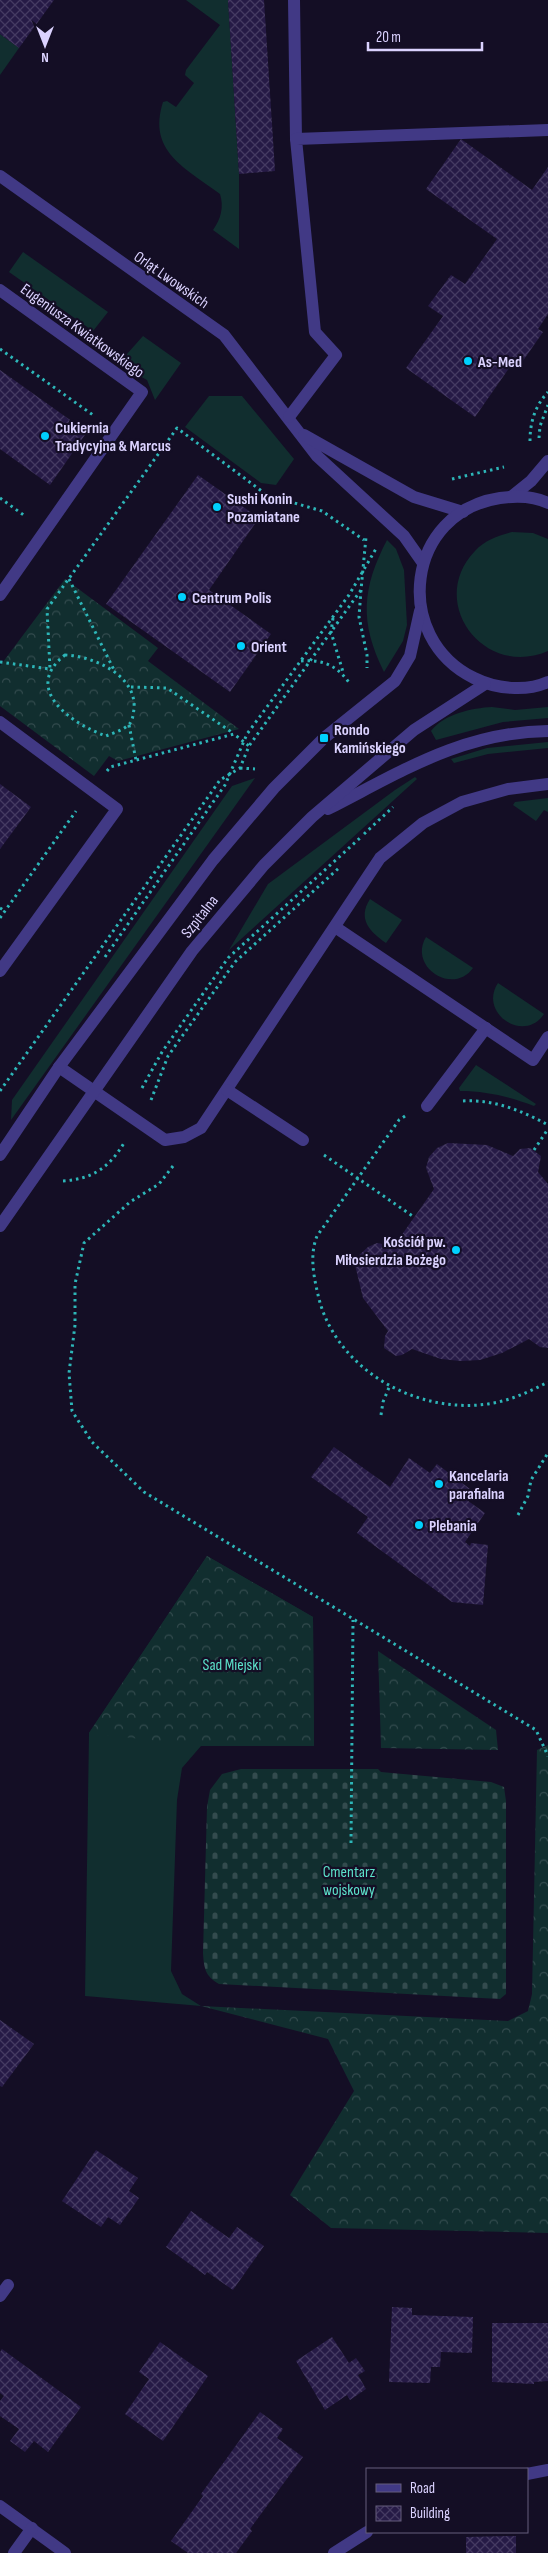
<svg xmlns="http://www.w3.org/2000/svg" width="548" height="2553" font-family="'Sofia Sans Condensed',sans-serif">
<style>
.grass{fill:#112e2f}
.forest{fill:url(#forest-crowns)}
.cemetery{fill:url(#cemetery-stones)}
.building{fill:url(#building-cross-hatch)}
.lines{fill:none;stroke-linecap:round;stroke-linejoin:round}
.path{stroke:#2db6b8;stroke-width:3;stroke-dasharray:2.5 4;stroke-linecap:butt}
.minor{stroke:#413985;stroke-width:12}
.poi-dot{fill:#00d0fd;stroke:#140e25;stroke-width:2}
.labels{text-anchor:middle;stroke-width:4.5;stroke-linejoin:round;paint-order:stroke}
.street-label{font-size:16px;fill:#dbd2ff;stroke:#140e25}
.poi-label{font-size:16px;font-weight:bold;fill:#dbd2ff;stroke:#140e25;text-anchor:start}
.park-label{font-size:16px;fill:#5ce1ca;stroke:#140e25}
</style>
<defs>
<pattern id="forest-crowns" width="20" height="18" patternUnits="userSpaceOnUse" patternTransform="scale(1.25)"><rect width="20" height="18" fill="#112e2f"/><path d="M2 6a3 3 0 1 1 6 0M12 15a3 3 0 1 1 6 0" fill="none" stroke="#334b4e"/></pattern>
<pattern id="cemetery-stones" width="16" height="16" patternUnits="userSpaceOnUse" patternTransform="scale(1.25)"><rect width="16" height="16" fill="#112e2f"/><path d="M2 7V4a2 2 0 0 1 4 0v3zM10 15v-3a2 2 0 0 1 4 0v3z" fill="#334b4e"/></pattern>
<pattern id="building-cross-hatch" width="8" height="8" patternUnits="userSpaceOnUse" patternTransform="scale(1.25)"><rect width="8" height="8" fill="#261a46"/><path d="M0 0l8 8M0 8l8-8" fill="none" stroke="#453a62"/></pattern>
</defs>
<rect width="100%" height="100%" fill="#140e25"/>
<g class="grass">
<path d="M186,0h42l11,174v75l-26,-19c8,-11 11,-23 7,-36 -34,-26 -73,-42 -57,-92l4,-1 9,6 18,-24 -9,-8 1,-5 34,-45z"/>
<path d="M0,34l19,14 -19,27z"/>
<path d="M23,252l85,60 -15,19 -84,-59z"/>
<path d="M143,336l38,27 -26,37 -8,-20 -18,-10 -3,-5 1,-11z"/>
<path d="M209,396h33l52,63 -18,26 -15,-2 -76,-56z"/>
<path d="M512,532l21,1 15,6v112c-64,28 -122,-49 -73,-100 10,-11 23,-15 37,-19z"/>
<path d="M387,540l9,9 8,21 3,55 -4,16 -19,31c-25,-50 -22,-84 3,-132z"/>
<path d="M492,707l23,3 33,-3v11l-45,4 -67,18 -5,-9c13,-17 41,-23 61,-24z"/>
<path d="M548,742v6l-60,6 -34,9 -3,-4 36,-11z"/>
<path d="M415,777l2,2 -188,171 39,-66 127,-94z"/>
<path d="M255,778l-244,342 1,-20 220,-314z"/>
<path d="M548,798v14l-4,-2 -8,11 -23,-16 2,-3z"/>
<path d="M370,899l32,21 -16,23c-16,-11 -29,-24 -16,-44z"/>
<path d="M426,937l47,31c-20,28 -65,-1 -47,-31z"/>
<path d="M498,983l46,31c-20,30 -66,-1 -46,-31z"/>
<path d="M476,1065l60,39 -2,2c-24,-9 -47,-15 -74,-15l-1,-3z"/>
<path d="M207,1556l106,61 1,129h-113l-19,22 -5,32 -6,171 11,23 19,12 -116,-10 4,-263z"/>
</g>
<g class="forest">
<path d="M65,579l93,69 -10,13 91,68 -121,32 -9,-5 -15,20 -94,-70v-40z"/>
<path d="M207,1556l106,61 1,129h-113l-112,-13z"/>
<path d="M378,1651l118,79 2,20 -117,-2z"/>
<path d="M548,1745v488l-217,-5 -41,-33 64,-104 -26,-52 -127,-33 307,15 20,-10 4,-17 5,-244z"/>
</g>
<path class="cemetery" d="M241,1769h137l3,3 110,10 13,5 2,14v193l-6,5 -281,-15c-14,-8 -15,-16 -16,-31l4,-146 3,-17 12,-16z"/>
<g class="building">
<path d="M0,0h54l-35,48 -19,-14z"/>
<path d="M228,0h36l11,171 -36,3z"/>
<path d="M461,139l71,51 16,-23v147l-10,15 5,3 -25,36 -6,-4 -37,53 -69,-49 37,-52 -15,-10 23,-31 14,9 32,-45 -71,-50z"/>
<path d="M0,370l87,62 -37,53 -50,-36z"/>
<path d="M198,475l61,43 -50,72 62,44 -41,58 -124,-88z"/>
<path d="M0,784l31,23 -31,42z"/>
<path d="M448,1143l39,2 26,11 7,-7 10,-1 11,8 -3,16 10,12v164l-8,-1 -11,-8 -27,14 -22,7 -20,1 -19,-2 -29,-10 -10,6 -6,1 -12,-8 1,-12 3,-5 -25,-33 -8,-33 2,-8 11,-10 9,-4 17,3 40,-57 -8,-21 3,-11 8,-9z"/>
<path d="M334,1447l56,40 19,-29 21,15 7,-9 33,25 -6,9 21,15 -20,29 5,4 1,-3 17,2 -5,60 -31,-3 -95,-69 11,-16 -57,-40z"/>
<path d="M0,2020l34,24 -32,43 -2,-1z"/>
<path d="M96,2150l42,28 -9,13 10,7 -19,27 -12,-8 -7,10 -39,-26z"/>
<path d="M191,2211l38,27 8,-11 27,19 -31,44 -26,-18 -2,3 -39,-28z"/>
<path d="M392,2307l20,1v7l61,2 -1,36 -31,-1 -1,15h-9l-1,16 -41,-1z"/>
<path d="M492,2323h56v58l-14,1v2l-42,-2z"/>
<path d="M332,2337l17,26 7,-5 9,13 -7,4 8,14 -16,11 -3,-5 -22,15 -29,-49z"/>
<path d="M160,2342l48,34 -45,65 -38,-27 24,-35 -10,-7z"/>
<path d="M2,2349l79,58 -33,45 -14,-11 -9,11 -15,-11 9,-12 -19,-13v-15l4,-5 -4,-3v-41z"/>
<path d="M260,2412l23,17 -6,9 26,19 -53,72 2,2 -16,22h-48l-17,-12 32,-45 -2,-2z"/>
<path d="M516,2536v17h-50v-16z"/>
</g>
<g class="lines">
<g class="path">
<path d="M0,349l93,66"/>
<path d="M539,438l1,-12 8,-21"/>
<path d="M530,441c0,-19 5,-35 18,-49"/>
<path d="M452,479l52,-12"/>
<path d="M0,498l25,18"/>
<path d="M69,579l46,93"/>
<path d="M361,590l-2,27 8,38v13"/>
<path d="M333,618l-2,14 12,40"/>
<path d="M65,655c28,1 72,20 69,54 -1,6 -1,13 -7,17 -6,5 -14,7 -21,10 -34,-12 -85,-47 -41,-81z"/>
<path d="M301,661c22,-2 37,5 49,23"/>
<path d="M0,662l50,7 -3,-60 130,-181 90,67 55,16 42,29"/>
<path d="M131,687l36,1 66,45"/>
<path d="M129,725l7,35"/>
<path d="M240,768l15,1"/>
<path d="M107,771l3,-4 124,-33 15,12"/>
<path d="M364,834l29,-27"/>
<path d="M0,908l5,3"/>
<path d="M0,918l76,-107"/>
<path d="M105,957l120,-172 22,-51 102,-139 28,-48"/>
<path d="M142,1088l20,-36 66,-94 132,-120"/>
<path d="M0,1091l220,-311 20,-12 9,-22 112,-156 5,-53"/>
<path d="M151,1100l17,-44 67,-94 105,-95"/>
<path d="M463,1101c30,-2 60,10 85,24"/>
<path d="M405,1116l-6,4 -82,116c-8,20 -3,42 2,63 19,72 98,115 169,105 21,-3 41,-12 60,-22"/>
<path d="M534,1150l14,-21"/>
<path d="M324,1155l90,62"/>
<path d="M173,1166l-14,18 -29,18 -46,41 -9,41v41l-6,48 3,38 20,31 52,50 392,238 12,26"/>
<path d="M63,1181c29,-2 46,-13 61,-38"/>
<path d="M381,1415l2,-13 7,-17"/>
<path d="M518,1515l10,-19 3,-16 17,-27"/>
<path d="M351,1843l2,-223"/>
</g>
<g class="minor">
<path d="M294,0l2,139"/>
<path d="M0,176l224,159 93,121 87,80 19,27"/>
<path d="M0,290l142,102 -142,203"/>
<path d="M289,417l47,-62 -21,-23 -19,-193 252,-9"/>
<path d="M304,435l110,62 49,15"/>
<path d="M511,497l20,-16 17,-20"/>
<path d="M548,503c-14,-7 -33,-7 -48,-5 -94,14 -109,139 -26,180 22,11 52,14 74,4"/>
<path d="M0,722l117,87 -117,162"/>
<path d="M328,809c73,-37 134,-77 220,-78"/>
<path d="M335,927l198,133 15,-23"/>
<path d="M59,1067l106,73 19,-3 17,-9 179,-270 43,-35 39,-21 46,-13 40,-5"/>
<path d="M227,1090l76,50"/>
<path d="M427,1106l59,-78"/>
<path d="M0,1155l59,-88 154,-207 61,-72 50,-50 71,-57 15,-25 10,-45"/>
<path d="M0,1226l192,-275 72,-86 48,-48 102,-87 71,-46"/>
<path d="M0,2296l8,-11"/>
<path d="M527,2474l21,-4"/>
<path d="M0,2506l65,47"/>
<path d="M14,2553l18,-25"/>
<path d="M334,2553l33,-21"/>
</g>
</g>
<g class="poi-dot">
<circle cx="468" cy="361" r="5"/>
<circle cx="45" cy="436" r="5"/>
<circle cx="217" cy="507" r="5"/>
<circle cx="182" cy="597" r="5"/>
<circle cx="241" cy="646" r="5"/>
<rect x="319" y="733" width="10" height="10" rx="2.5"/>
<circle cx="456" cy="1250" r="5"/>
<circle cx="439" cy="1484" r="5"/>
<circle cx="419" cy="1525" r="5"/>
</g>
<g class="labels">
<g class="street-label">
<text transform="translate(172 279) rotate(35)" y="6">Orląt Lwowskich</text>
<text transform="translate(83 330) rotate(36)" y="6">Eugeniusza Kwiatkowskiego</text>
<text transform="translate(199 916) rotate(-52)" y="6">Szpitalna</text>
</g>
<g class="poi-label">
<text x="478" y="367">As-Med</text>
<text x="55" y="433">Cukiernia<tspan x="55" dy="18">Tradycyjna &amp; Marcus</tspan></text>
<text x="227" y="504">Sushi Konin<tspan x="227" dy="18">Pozamiatane</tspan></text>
<text x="192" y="603">Centrum Polis</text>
<text x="251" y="652">Orient</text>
<text x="334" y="735">Rondo<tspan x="334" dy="18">Kamińskiego</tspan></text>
<text x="446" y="1247" text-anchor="end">Kościół pw.<tspan x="446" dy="18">Miłosierdzia Bożego</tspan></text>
<text x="449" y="1481">Kancelaria<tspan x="449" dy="18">parafialna</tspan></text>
<text x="429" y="1531">Plebania</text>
</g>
<g class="park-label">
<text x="232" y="1670">Sad Miejski</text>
<text x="349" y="1877">Cmentarz<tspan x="349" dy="18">wojskowy</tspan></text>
</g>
</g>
<rect x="366" y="2468" width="162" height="65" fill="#140e25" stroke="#645c7c"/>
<rect x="376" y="2484" width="25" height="8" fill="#413985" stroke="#645c7c"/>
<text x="410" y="2493" font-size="15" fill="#dbd2ff">Road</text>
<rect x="376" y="2506" width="25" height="15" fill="url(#building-cross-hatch)" stroke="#645c7c"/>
<text x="410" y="2518" font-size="15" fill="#dbd2ff">Building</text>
<g transform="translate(45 45) rotate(180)" stroke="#140e25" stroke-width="4" paint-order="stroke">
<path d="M0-4L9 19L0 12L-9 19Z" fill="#dbd2ff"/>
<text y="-8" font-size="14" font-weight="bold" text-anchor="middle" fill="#dbd2ff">N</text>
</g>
<path d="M368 42v8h114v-8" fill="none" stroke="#dbd2ff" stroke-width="2.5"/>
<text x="376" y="42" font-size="15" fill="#dbd2ff" stroke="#140e25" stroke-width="4" paint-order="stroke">20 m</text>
</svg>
